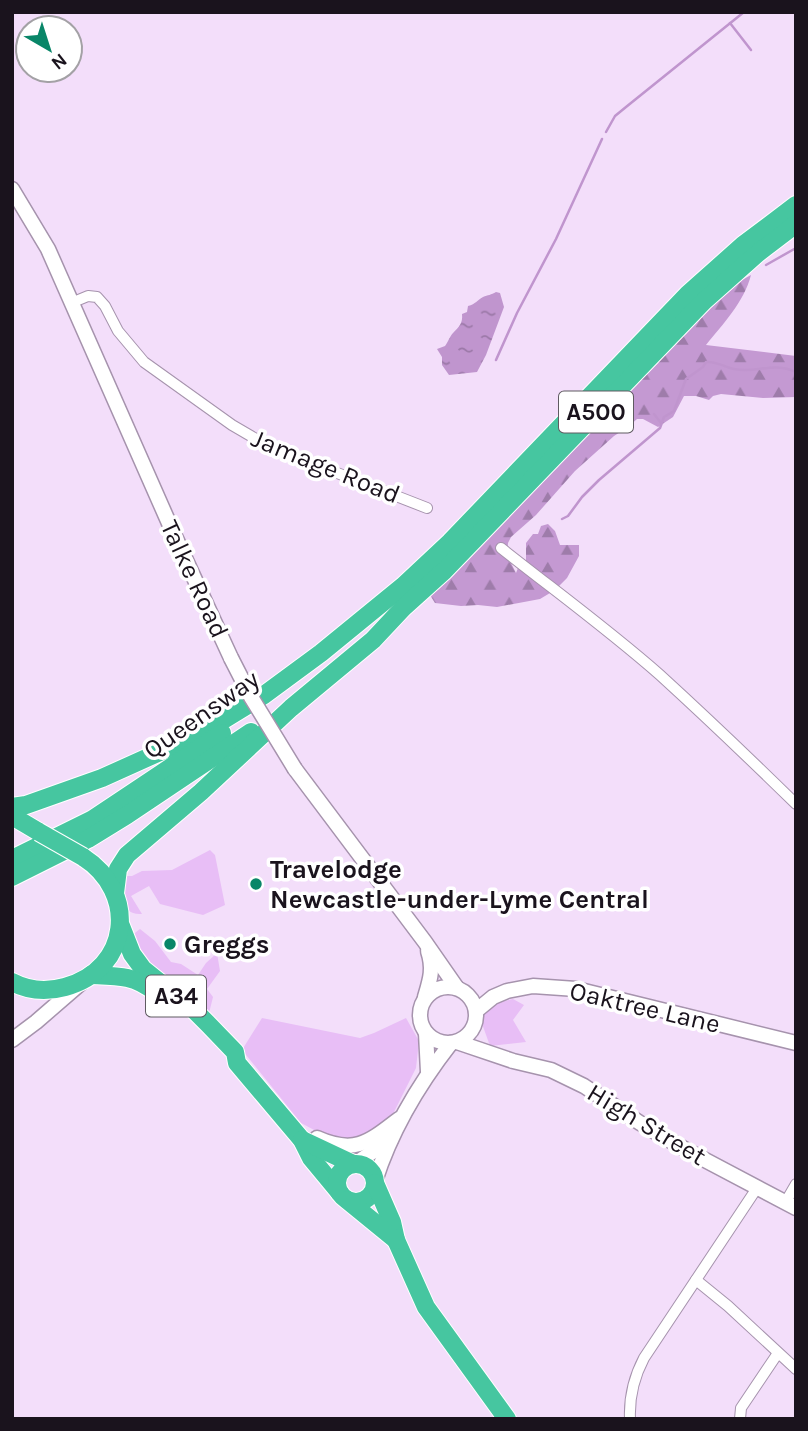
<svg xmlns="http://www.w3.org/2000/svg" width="808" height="1431" font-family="Karla,sans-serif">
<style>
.grass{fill:#e8bef6}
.forest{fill:url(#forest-firs)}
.water{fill:url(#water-ripples)}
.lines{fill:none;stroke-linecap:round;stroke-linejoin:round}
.stream{stroke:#c095ce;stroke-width:2.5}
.street-casing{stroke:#a693ad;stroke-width:12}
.secondary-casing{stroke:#a693ad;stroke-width:17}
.highway-casing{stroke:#fff;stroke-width:20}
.street{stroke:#fff;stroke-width:10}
.secondary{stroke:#fff;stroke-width:14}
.highway{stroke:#46c6a0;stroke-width:18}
.secondary-bridge-casing{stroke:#a693ad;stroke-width:17;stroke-linecap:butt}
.highway-bridge-casing{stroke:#fff;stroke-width:20;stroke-linecap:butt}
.secondary-bridge{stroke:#fff;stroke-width:14}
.highway-bridge{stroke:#46c6a0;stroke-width:18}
.poi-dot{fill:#098668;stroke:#fff;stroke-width:2.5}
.labels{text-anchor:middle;stroke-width:7;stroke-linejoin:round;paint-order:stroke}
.shield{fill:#fff;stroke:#5f5a61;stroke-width:2}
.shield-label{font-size:24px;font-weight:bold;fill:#1a131d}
.street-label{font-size:26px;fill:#1a131d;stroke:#fff}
.poi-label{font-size:26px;font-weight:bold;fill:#1a131d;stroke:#fff;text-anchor:start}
</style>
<defs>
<pattern id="forest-firs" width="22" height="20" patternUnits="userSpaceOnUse" patternTransform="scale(1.75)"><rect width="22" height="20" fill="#c499d2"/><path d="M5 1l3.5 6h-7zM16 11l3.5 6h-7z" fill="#9e7caa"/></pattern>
<pattern id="water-ripples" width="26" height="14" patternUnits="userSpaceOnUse" patternTransform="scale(1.75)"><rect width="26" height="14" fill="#c095ce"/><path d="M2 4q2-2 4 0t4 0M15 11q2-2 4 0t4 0" fill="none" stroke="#9b78a7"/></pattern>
</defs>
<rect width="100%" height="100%" fill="#f3defa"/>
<g class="grass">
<path d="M210,850l5,5 10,50 -22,10 -43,-11 -11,-18 -18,10 11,18c-22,2 -19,-22 -22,-38h12l10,-5 30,-1z"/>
<path d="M140,929l15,12 16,21 10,2 17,11 8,-12 11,-10 3,18 -13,18 6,8 -5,20 -57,-46 -20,-35z"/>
<path d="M513,999l11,6 -11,15 13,22 -36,4 -10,-28 5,-11 9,-4z"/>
<path d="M262,1018l98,20 14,-5 32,-15 13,23 -3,27 -22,44 -24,22 -14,7 -23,-1 -32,-17 -59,-73z"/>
</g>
<path class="forest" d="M751,275c-7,27 -28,49 -45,70l90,11v41l-33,1 -42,-4 -8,2 -4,4 -13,-4h-12l-11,21 -15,10 -15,-8h-6l-9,8 -14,9 -39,35 -39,44 -25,22 -3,6 -1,12 9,18 2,-5 8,-7v-18l7,-9h5l3,-8 7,-2 7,7 5,14h19v11l-12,22 -12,12 -15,9 -43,8 -19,-2 -17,1 -26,-3 -5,-8 105,-105 74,-81 100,-101 33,-28z"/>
<path class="water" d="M496,292l4,1 4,14 -18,48 -9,17 -28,3 -7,-10v-8l-5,-8 8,-3c3,-4 5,-10 8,-13 6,-6 10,-10 9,-19l5,-2 1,-6c8,-2 9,-6 15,-9 5,-2 8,-2 13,-5z"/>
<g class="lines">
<g class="stream">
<path d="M730,23l21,27"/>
<path d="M606,132l9,-16 11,-9 118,-95"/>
<path d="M766,265l30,-17"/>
<path d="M496,360l21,-47 39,-74 46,-100"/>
<path d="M654,414l7,9"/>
<path d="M562,519l6,-3 14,-19 17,-17 61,-52 4,-11 10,-6 12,-32 17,-12 3,-5c11,-1 18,5 28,7 23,5 38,-8 62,3"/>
</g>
<defs>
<g id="street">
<path d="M71,303l17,-7 9,1 8,9 13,25 26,31 88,63 36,21 159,62"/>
<path d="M501,548c53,42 108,82 159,127 46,42 91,85 136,129"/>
<path d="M785,1203l11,-19"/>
<path d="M696,1280l32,26 68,63"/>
<path d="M630,1419c-1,-22 4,-42 14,-61l113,-170"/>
<path d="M740,1419l1,-11 37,-55"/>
</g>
<g id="secondary">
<path d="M12,189l36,60 124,281 59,128"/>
<path d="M295,769l130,173 32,46"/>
<circle cx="448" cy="1015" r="28"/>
<path d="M425,997c5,-17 9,-28 3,-46"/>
<path d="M476,1011l17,-14 14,-6 26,-5 43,3 220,54"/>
<path d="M426,1033l2,39"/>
<path d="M12,1040l24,-18 45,-39"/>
<path d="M457,1042l56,19 38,9 33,16 56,37 48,28 108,57"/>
<path d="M317,1138c38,17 52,4 82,-19"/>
<path d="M355,1164l36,-25"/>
<path d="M375,1181c16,-50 44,-97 76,-138"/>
</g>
<g id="highway">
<path d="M12,807l14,-2 76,-27 100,-45 62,-38 57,-42 82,-67 47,-44 238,-248 55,-49 53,-40"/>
<path d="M12,816l27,16"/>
<path d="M12,859l81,-40 129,-86"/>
<path d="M12,877l76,-38 39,-24 124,-83"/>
<path d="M115,893l3,-24 9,-14 74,-63 90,-84 82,-68 30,-32 41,-37 260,-270 54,-48 38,-29"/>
<path d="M121,926l11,28 11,15 51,41 15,15 26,27 2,11 65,77 9,18 29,35"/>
<path d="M91,975c26,1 43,0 64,17"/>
<path d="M12,982c17,9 35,10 53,5 66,-18 73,-95 18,-130"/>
<path d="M302,1140l51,24"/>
<circle cx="356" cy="1183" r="19"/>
<path d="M375,1183l17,39 4,18 30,67 81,112"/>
<path d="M347,1200l49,40"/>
</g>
</defs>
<use href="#street" class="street-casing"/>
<use href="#secondary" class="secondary-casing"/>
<use href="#highway" class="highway-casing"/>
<use href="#street" class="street"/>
<use href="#secondary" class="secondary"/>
<use href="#highway" class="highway"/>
<defs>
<path id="secondary-bridge" d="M231,658l20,39 44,72"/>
<path id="highway-bridge" d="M39,832l44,25"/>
</defs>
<use href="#secondary-bridge" class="secondary-bridge-casing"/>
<use href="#highway-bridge" class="highway-bridge-casing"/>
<use href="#secondary-bridge" class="secondary-bridge"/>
<use href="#highway-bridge" class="highway-bridge"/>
</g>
<g class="poi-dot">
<circle cx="256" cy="884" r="7"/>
<circle cx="170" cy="944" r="7"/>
</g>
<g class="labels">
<g class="shield">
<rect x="559" y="391.5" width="74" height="41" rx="5"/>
<rect x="146" y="975.5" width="60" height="41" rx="5"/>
</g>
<g class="shield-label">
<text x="596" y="420">A500</text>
<text x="176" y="1004">A34</text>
</g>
<g class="street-label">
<text transform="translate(326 466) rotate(22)" y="9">Jamage Road</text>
<text transform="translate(195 579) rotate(65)" y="9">Talke Road</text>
<text transform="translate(201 714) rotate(-35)" y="9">Queensway</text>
<text transform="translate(645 1007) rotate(13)" y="9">Oaktree Lane</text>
<text transform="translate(647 1124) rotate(31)" y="9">High Street</text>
</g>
<g class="poi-label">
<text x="270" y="878">Travelodge<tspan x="270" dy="30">Newcastle-under-Lyme Central</tspan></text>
<text x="184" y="953">Greggs</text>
</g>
</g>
<rect width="808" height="1431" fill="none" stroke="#1a131d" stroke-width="28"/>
<g transform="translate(49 49) rotate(141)"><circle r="33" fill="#ffffff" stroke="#a3a1a5" stroke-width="2"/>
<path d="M0-5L12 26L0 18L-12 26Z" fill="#098668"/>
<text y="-10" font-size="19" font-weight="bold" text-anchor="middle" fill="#1a131d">N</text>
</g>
</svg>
